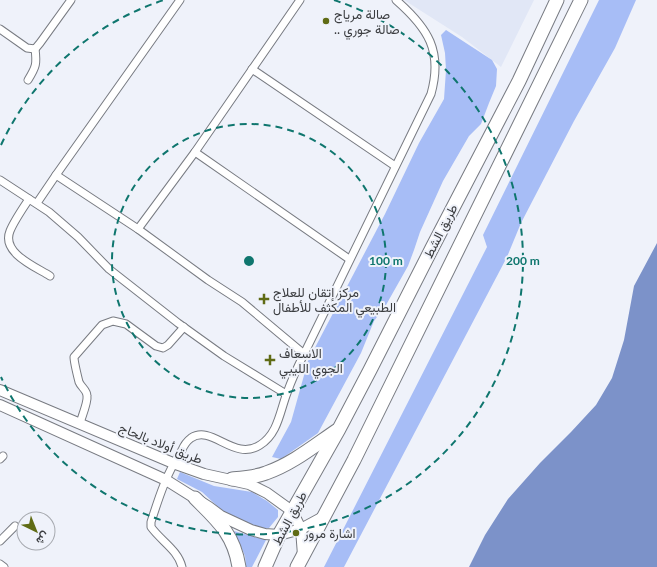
<svg xmlns="http://www.w3.org/2000/svg" width="657" height="567" font-family="Lato,Vazirmatn,sans-serif">
<style>
.built{fill:#e1e7f6}
.green{fill:#a7bdf6}
.water{fill:#7c92c9}
.lines{fill:none;stroke-linecap:round;stroke-linejoin:round}
.street-casing{stroke:#787b82;stroke-width:9}
.secondary-casing{stroke:#787b82;stroke-width:12}
.highway-casing{stroke:#787b82;stroke-width:15}
.street{stroke:#fff;stroke-width:7}
.secondary{stroke:#fff;stroke-width:10}
.highway{stroke:#fff;stroke-width:13}
.ring{fill:none;stroke:#0f766e;stroke-width:2;stroke-dasharray:7 5}
.poi-dot{fill:#5f6b14;stroke:#eff2fa;stroke-width:1.5}
.labels{text-anchor:middle;stroke-width:4;stroke-linejoin:round;paint-order:stroke}
.poi-label{font-size:13px;fill:#3b3d40;stroke:#eff2fa;text-anchor:start}
.street-label{font-size:13px;fill:#3b3d40;stroke:#eff2fa}
.centre{fill:#0f766e;stroke:#eff2fa;stroke-width:2}
.ring-label{font-size:12px;text-anchor:middle;font-weight:bold;fill:#0f766e;stroke:#eff2fa;stroke-width:4;stroke-linejoin:round;paint-order:stroke}
</style>
<rect width="100%" height="100%" fill="#eff2fa"/>
<path class="built" d="M404,0h130l-33,67 -39,-30z"/>
<g class="green">
<path d="M599,0h37l-21,48 -41,73 -53,102 -14,34 -163,310h-20l163,-320 -4,-12z"/>
<path d="M446,30l46,30 5,9 -1,17 -7,17 -8,21 -12,12 -26,45 -23,51 -6,18 -6,16 -22,39 -12,16 -13,32 -43,80 -37,26 -9,-2 19,-35 17,-61 77,-147 34,-71 25,-44 2,-29 -1,-17 -4,-18z"/>
<path d="M180,472l34,14 38,6 15,9 11,9v7l-9,11h-10l-30,-11 -27,-25 -25,-13z"/>
<path d="M234,531l32,9 -14,27h-6l-1,-11z"/>
</g>
<path class="water" d="M657,243v324h-188l16,-32 23,-36 32,-36 31,-31 25,-27 16,-27 12,-38 10,-54z"/>
<g class="lines">
<defs>
<g id="street">
<path d="M0,29l27,19 8,1 5,-6 31,-43"/>
<path d="M252,69l143,97"/>
<path d="M28,80c8,-13 9,-16 7,-31"/>
<path d="M195,152l154,107"/>
<path d="M56,175l82,54 70,51 34,22 62,52"/>
<path d="M0,180l49,32 29,25 31,32 69,54 46,33 62,38"/>
<path d="M29,199c-6,9 -15,22 -19,32 -9,22 26,36 40,45"/>
<path d="M37,203l19,-28 124,-175"/>
<path d="M138,229l57,-77 105,-152"/>
<path d="M80,423c2,-7 8,-21 7,-27 0,-6 -6,-9 -8,-14 -1,-4 -5,-22 -5,-25l28,-32 11,-4 13,3 30,22 7,2 5,-3 16,-18"/>
<path d="M0,459l3,-3"/>
<path d="M0,541l15,-15"/>
<path d="M0,564l4,3"/>
<path d="M182,567c-4,-17 -21,-26 -31,-40v-5c8,-25 16,-50 31,-72 2,-5 5,-9 9,-12 21,-14 43,24 69,7 18,-11 20,-34 27,-52 5,-14 11,-27 17,-39l127,-260c12,-43 -3,-66 -35,-94"/>
</g>
<g id="secondary">
<path d="M0,390l173,73 31,11 45,10 18,9 25,18 9,18 2,26"/>
<path d="M0,405l166,75 43,27 12,9 30,14 14,4 14,1 22,-6 24,-13"/>
</g>
<g id="highway">
<path d="M232,479c11,-1 24,-2 34,-6 26,-9 48,-27 70,-42"/>
<path d="M195,498c22,22 39,36 44,69"/>
<path d="M265,567l14,-32 60,-106 31,-59 62,-122 87,-167 38,-81"/>
<path d="M297,567l57,-107 227,-460"/>
</g>
</defs>
<use href="#street" class="street-casing"/>
<use href="#secondary" class="secondary-casing"/>
<use href="#highway" class="highway-casing"/>
<use href="#street" class="street"/>
<use href="#secondary" class="secondary"/>
<use href="#highway" class="highway"/>
</g>
<g class="ring">
<circle cx="249" cy="261" r="137"/>
<path d="M1 145A274 274 0 0 1 164 0M334 0A274 274 0 1 1 1 377"/>
</g>
<g class="poi-dot">
<circle cx="326" cy="21" r="4"/>
<path d="M262 293h4v4h4v4h-4v4h-4v-4h-4v-4h4z"/>
<path d="M268 354h4v4h4v4h-4v4h-4v-4h-4v-4h4z"/>
<circle cx="296" cy="533" r="4"/>
</g>
<g class="labels">
<g class="poi-label">
<text x="334" y="19">صالة مرياج<tspan x="334" dy="15">.. صالة جوري</tspan></text>
<text x="273" y="297">مركز إتقان للعلاج<tspan x="273" dy="15">الطبيعي المكثف للأطفال</tspan></text>
<text x="279" y="358">الاسعاف<tspan x="279" dy="15">الجوي الليبي</tspan></text>
<text x="304" y="538">اشارة مرور</text>
</g>
<g class="street-label">
<text transform="translate(440 231) rotate(-63)" y="5">طريق الشط</text>
<text transform="translate(161 443) rotate(22)" y="5">طريق أولاد بالحاج</text>
<text transform="translate(289 518) rotate(-62)" y="5">طريق الشط</text>
</g>
</g>
<circle cx="249" cy="261" r="6" class="centre"/>
<g class="ring-label">
<text x="386" y="265">100 m</text>
<text x="523" y="265">200 m</text>
</g>
<g transform="translate(36 531) rotate(137)"><circle r="19" fill="#eff2fa" stroke="#a7aab0"/>
<path d="M0-3L7 15L0 10L-7 15Z" fill="#5f6b14"/>
<text y="-6" font-size="11" font-weight="bold" text-anchor="middle" fill="#3b3d40">ش</text>
</g>
</svg>
